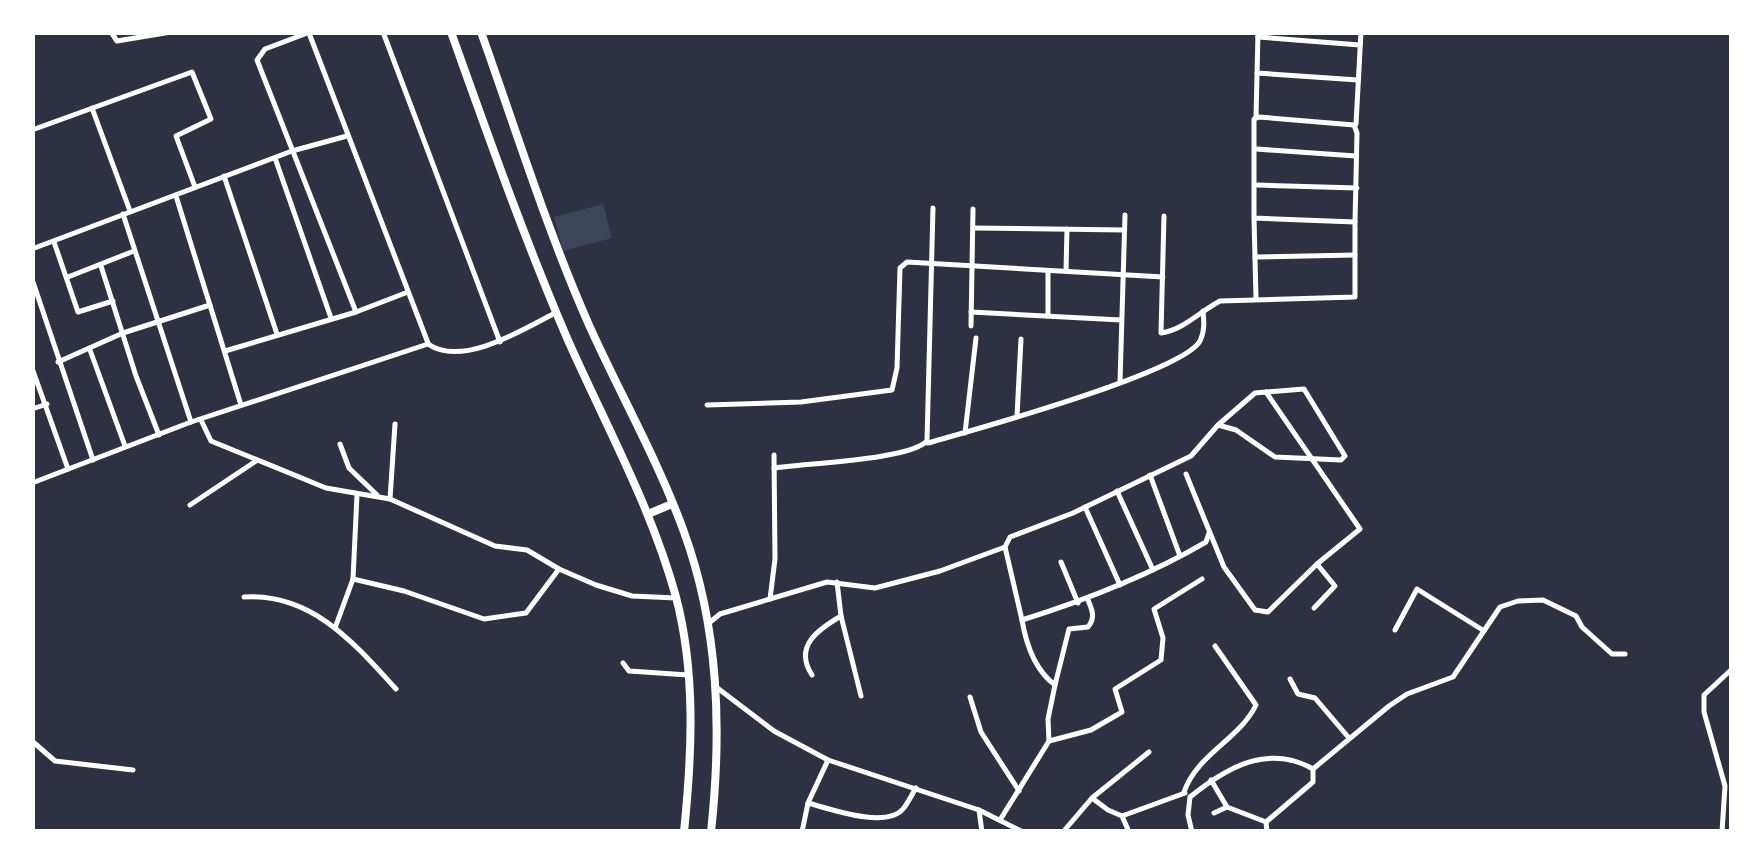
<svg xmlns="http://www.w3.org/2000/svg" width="1764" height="864" font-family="Rubik,sans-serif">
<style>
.green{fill:#3c4559}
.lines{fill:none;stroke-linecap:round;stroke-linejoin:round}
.minor{stroke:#fff;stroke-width:5}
.trunk{stroke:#fff;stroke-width:8}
</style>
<rect width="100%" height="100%" fill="#2d3142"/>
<path class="green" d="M603,204l9,34 -49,13 -9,-34z"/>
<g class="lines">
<g class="minor">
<path d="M111,32l6,9 54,-9"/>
<path d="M310,32l-45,17 -8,11 99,252"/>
<path d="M383,32l117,310"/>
<path d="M309,33l119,310"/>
<path d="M1258,37l102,8"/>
<path d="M1257,73l101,7"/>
<path d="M92,108l38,103"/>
<path d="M1256,118l2,-86"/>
<path d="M1356,124l5,-92"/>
<path d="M32,130l160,-58 19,47 -35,17 19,51"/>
<path d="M1256,149l100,7"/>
<path d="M275,158l56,160"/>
<path d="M224,176l53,158"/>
<path d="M1257,185l100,3"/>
<path d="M176,196l65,209"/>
<path d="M123,214l68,208"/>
<path d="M1164,216l-3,117c24,-4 38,-21 59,-32l135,-4v-75"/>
<path d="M1254,218v-99l5,-2 95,8 3,8 -2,89 -101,-4 2,81"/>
<path d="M973,228l150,2"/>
<path d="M54,242l24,70 35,-11"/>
<path d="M32,249l260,-98 55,-15"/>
<path d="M1255,257l100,-2"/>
<path d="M101,266l35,110 23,59"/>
<path d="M1066,271l1,-42"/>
<path d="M68,277l66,-26"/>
<path d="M32,279l61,181"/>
<path d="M971,312l150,8"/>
<path d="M1048,316v-45"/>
<path d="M971,326l2,-117"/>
<path d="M428,344c34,24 96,-15 129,-32"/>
<path d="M90,350l35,96"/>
<path d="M225,351l131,-39 52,-20"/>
<path d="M58,362l65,-29 87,-28"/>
<path d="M32,368l36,101"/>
<path d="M1120,382l5,-167"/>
<path d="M707,405l94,-3 91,-12 5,-22 3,-100 7,-6 256,15"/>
<path d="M32,409l15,-5"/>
<path d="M1017,416l4,-77"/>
<path d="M201,420l10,21 115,47 64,11 105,47 32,4 32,19 37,16 36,11 44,2"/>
<path d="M965,433l11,-95"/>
<path d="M928,443c45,-13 254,-70 272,-102 5,-10 4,-20 3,-30"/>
<path d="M340,444l9,24 28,27"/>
<path d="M774,468c32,-5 135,-8 153,-27l6,-233"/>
<path d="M1186,474l38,93 31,43 13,2 49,-48 43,-35 -94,-137"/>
<path d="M1150,475l30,81"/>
<path d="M32,483l159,-61 237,-78"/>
<path d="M1117,491l36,79"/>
<path d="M390,499l5,-75"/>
<path d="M190,505l66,-44"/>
<path d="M1085,507l35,78"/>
<path d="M1209,533l-3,9c-58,34 -120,58 -184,78l-17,-73 5,-10 63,-24 118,-57 27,-31 37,-32 49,-4 41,67 -4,4 -66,-3 -39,-27 -18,-5"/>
<path d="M1061,562l17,41"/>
<path d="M353,579l51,12 80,28 42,-6 33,-44"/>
<path d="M837,582l4,34 20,80"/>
<path d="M244,597c68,-4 110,46 152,92"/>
<path d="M770,599l5,-40 -1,-104"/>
<path d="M1314,608l21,-22 -18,-22"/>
<path d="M709,623l11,-9 107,-32 48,6 65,-17 65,-24"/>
<path d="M335,628l18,-49 4,-84"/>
<path d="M1395,630l22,-41 64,40"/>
<path d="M623,663l6,8 59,4"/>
<path d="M812,675c-19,-29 7,-46 29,-59"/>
<path d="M1290,679l8,15 17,4 34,40"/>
<path d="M1055,685l14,-56 19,-2c8,-10 4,-17 0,-27"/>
<path d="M716,687l58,44 54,29 151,50 44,22"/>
<path d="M970,697l11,35 38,59"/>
<path d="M32,741l23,20 78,9"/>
<path d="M1049,741l42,-11 31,-18 -7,-23 46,-29 2,-22 -9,-29 48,-30"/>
<path d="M1211,780l16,27 -13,6"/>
<path d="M1184,792c13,-38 55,-52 72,-87l-41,-59"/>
<path d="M1092,798l57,-46"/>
<path d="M808,803c22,6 78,26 95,6 5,-6 9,-15 13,-21"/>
<path d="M1227,807l39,15 1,10"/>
<path d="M979,810l3,22"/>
<path d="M1122,816l63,-23"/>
<path d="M1000,820l49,-79 -1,-22 7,-34c-20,-15 -29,-41 -33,-65"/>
<path d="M1266,822l47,-40v-13"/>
<path d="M802,832l6,-29 20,-43"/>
<path d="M1063,832l29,-34 16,12 14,6 7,16"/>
<path d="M1192,832l-4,-17 2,-18c36,-29 78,-54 123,-28l76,-63 18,-12 46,-17 47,-70 18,-6 25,-1 33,16 6,11 30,27h13"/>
<path d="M1722,832l3,-46 -21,-74v-17l28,-26"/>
</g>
<g class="trunk">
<path d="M451,32c37,103 73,206 116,306 38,86 84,168 109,259 20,76 16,157 8,235"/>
<path d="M481,32c35,98 66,198 108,293 31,69 69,135 95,207 35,96 38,198 27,300"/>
<path d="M648,514l24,-10"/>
</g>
</g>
<rect width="1764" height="864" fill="none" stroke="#ffffff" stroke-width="70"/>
</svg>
